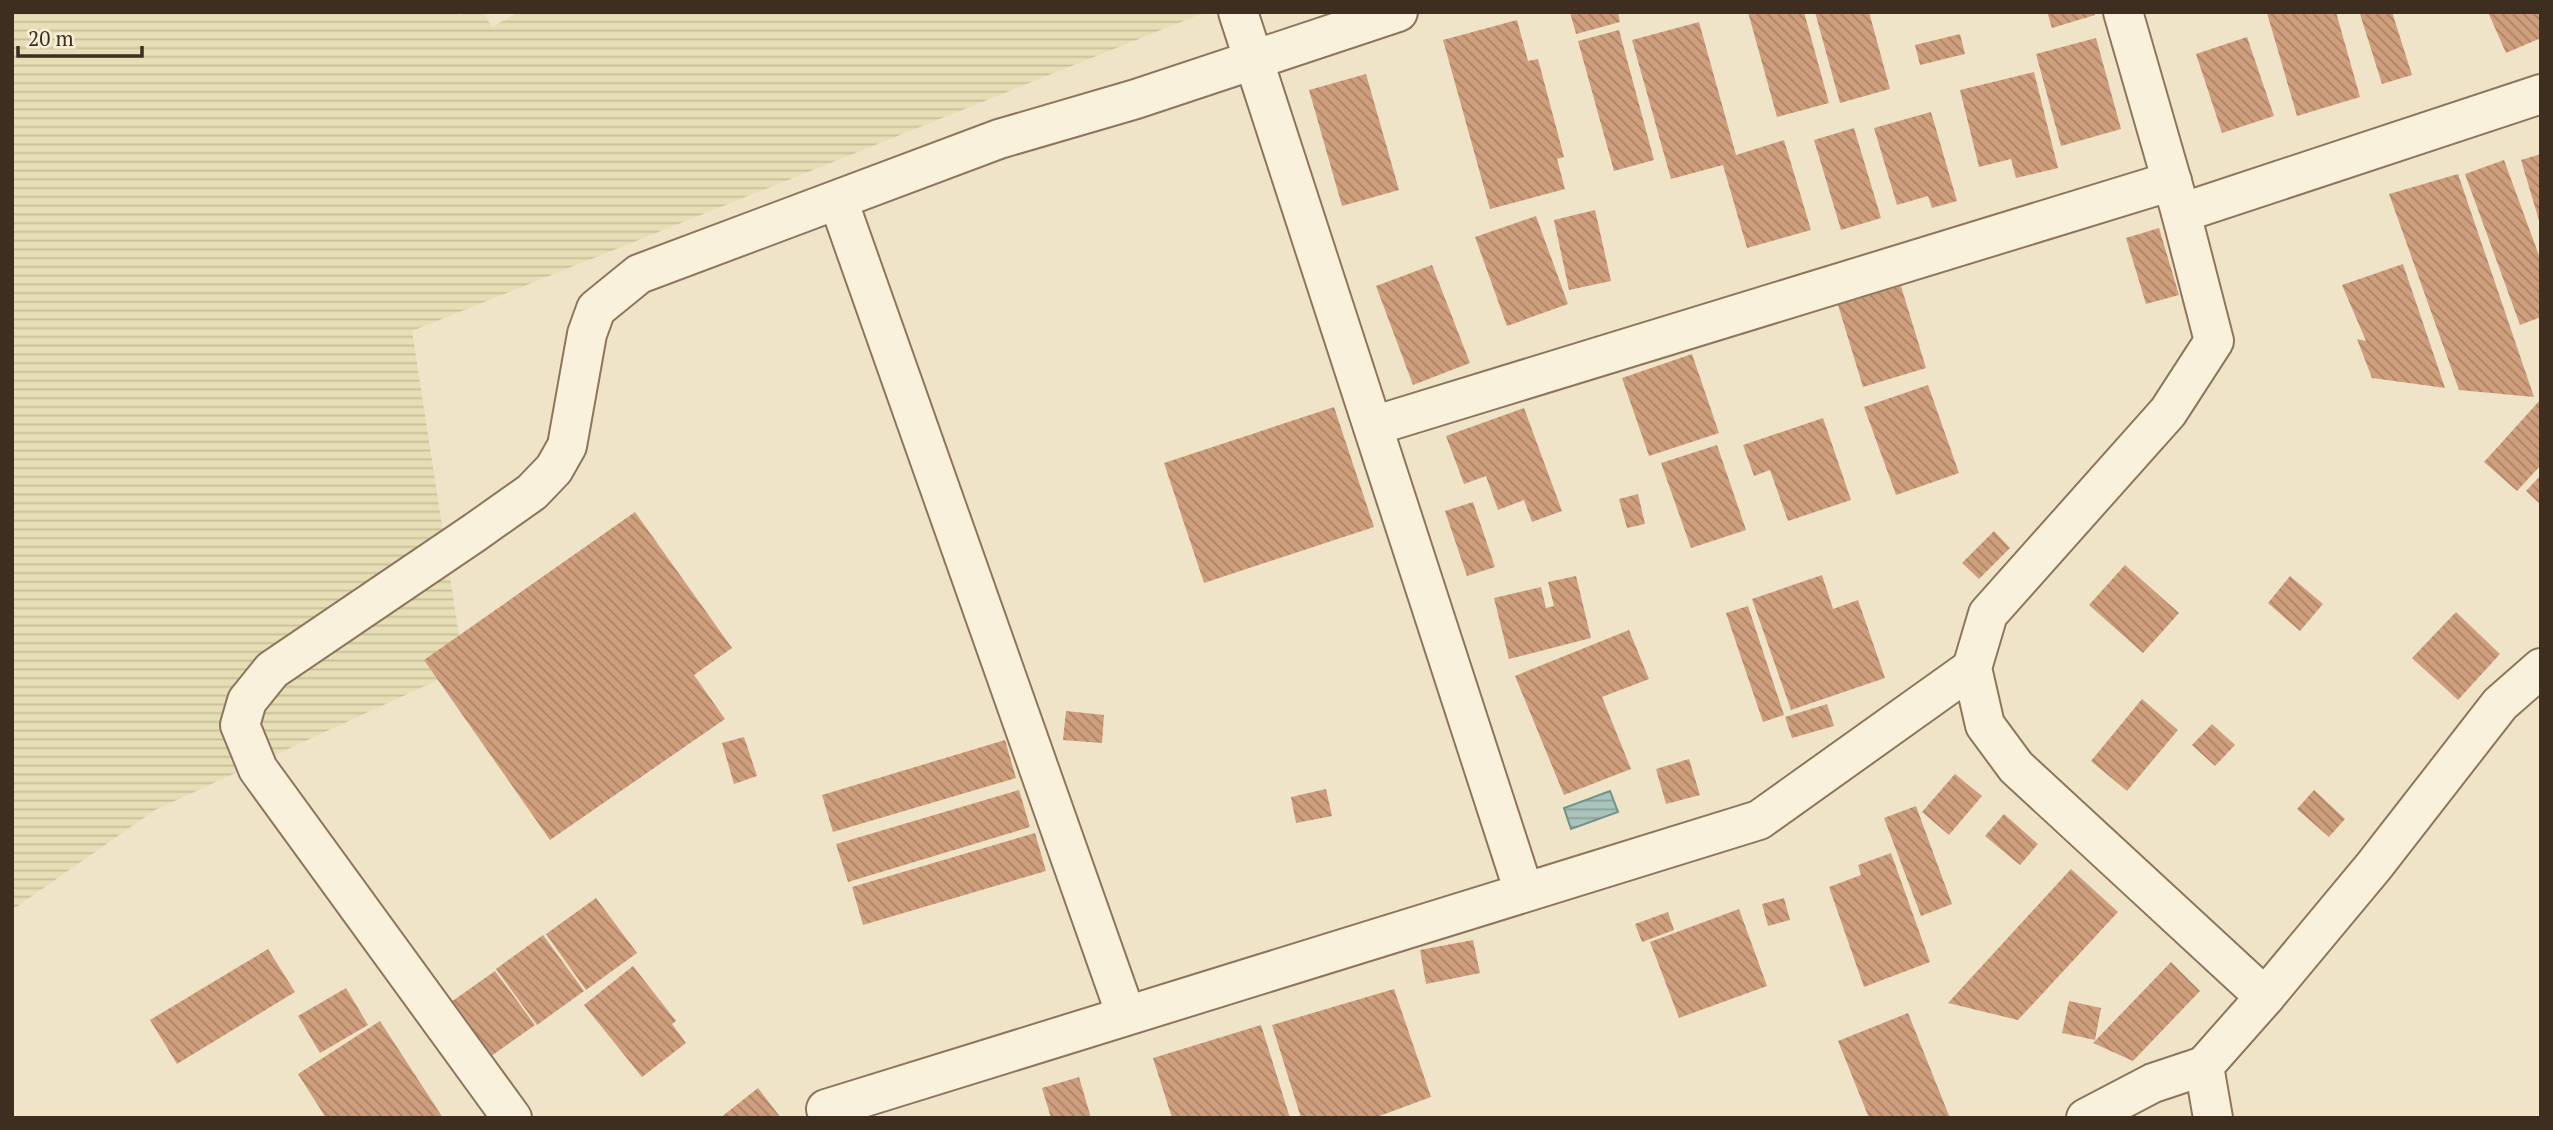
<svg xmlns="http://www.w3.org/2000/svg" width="2553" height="1130" font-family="'PT Serif',serif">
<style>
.farmland{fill:url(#farmland-rules)}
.water{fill:url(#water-rules);stroke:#6f938a;stroke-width:2}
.building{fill:url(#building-back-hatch)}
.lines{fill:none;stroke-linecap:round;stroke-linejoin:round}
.minor-casing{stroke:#8d765c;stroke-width:42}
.minor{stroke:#faf1dc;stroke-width:38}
</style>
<defs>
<pattern id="farmland-rules" width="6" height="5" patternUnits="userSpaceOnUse" patternTransform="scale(1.75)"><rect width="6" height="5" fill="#e6deb5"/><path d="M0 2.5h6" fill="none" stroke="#c6bf9b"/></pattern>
<pattern id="water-rules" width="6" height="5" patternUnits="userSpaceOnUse" patternTransform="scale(1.75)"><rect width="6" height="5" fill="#a9c4bc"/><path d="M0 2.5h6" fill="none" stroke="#8ba098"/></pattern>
<pattern id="building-back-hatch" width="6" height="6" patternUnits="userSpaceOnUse" patternTransform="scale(1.75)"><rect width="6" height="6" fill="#cf9f7d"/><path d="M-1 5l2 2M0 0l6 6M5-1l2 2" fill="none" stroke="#a98266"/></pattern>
</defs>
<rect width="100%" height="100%" fill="#f0e4c8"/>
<path class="farmland" d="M12,12h446l1,3 8,-3h16l9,15 27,-15h687l-794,319 52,337 -309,142 -143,100z"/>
<path class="water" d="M1610,791l8,21 -47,17 -7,-21z"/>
<g class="building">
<path d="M1570,12h48l2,10 -44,12z"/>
<path d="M1748,12h56l25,91 -52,14z"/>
<path d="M1815,12h54l21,77 -50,14z"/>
<path d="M2047,12h47l1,3 -43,13z"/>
<path d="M2270,12h66l24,85 -63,19 -30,-103z"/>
<path d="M2368,12h24l20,63 -30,9 -22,-70z"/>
<path d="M2488,12h53v26l-35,15z"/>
<path d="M1517,20l11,41 10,-2 26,98 -7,2 8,30 -75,20 -47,-169z"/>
<path d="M1699,22l37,133 48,-15 27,90 -64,18 -24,-83 -52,14 -39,-139z"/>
<path d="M1619,30l35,130 -40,11 -36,-130z"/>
<path d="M1960,34l5,20 -45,11 -5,-20z"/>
<path d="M2247,37l27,79 -52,17 -26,-79z"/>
<path d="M2096,38l25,91 -60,17 -25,-92z"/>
<path d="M2034,72l24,96 -42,10 -5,-19 -32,8 -19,-77z"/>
<path d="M1366,74l33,116 -57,16 -33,-116z"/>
<path d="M1931,112l26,89 -25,7 -4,-12 -31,9 -23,-77z"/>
<path d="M1854,128l27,90 -40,12 -27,-90z"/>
<path d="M2541,154v70h-1l-19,-64z"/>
<path d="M2504,160l37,101v56l-21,8 -55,-151z"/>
<path d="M2458,174l76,223 -75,-7 -70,-196z"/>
<path d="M1595,210l16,71 -42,9 -15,-70z"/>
<path d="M1536,216l32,88 -61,22 -32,-89z"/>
<path d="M2159,228l20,67 -33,9 -20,-66z"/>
<path d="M2403,264l42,124 -73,-10 -15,-39 9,2 -24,-56z"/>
<path d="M1432,265l38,98 -57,22 -37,-99z"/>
<path d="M1901,286l25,82 -63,19 -25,-82z"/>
<path d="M1692,354l27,79 -70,23 -27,-78z"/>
<path d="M1928,385l31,88 -63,22 -32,-88z"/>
<path d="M2541,399v66l-24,26 -33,-29z"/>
<path d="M1334,407l40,120 -170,56 -40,-120z"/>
<path d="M1524,408l38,103 -30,11 -8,-22 -26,10 -12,-34 -22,8 -18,-48z"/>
<path d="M1823,418l28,82 -63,21 -18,-51 -16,6 -11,-31z"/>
<path d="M1717,445l29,85 -55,18 -30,-85z"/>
<path d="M2541,475v30l-15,-14z"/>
<path d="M1638,494l7,30 -18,4 -8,-29z"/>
<path d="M1473,502l22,65 -28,9 -22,-65z"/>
<path d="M635,512l97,136 -38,27 31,44 -175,121 -126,-180z"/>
<path d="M1994,531l16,17 -31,31 -17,-16z"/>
<path d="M2125,565l54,48 -36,40 -54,-48z"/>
<path d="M1822,575l11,34 25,-9 27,78 -94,32 -39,-111z"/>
<path d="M1576,576l15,62 -82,21 -15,-61 47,-11 5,21 8,-2 -6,-24z"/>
<path d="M2290,576l33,28 -23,27 -32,-28z"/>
<path d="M1748,606l36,109 -21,7 -37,-109z"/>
<path d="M2456,612l44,42 -42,46 -46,-42z"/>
<path d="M1629,630l20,49 -47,18 29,72 -67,26 -49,-119z"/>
<path d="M2142,699l36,31 -51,61 -36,-30z"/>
<path d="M1827,704l7,22 -42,12 -7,-21z"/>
<path d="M1066,711l38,4 -2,28 -39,-3z"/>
<path d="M2212,724l23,21 -20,21 -23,-21z"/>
<path d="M744,737l13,39 -23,8 -12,-41z"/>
<path d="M1005,740l11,38 -183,54 -11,-37z"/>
<path d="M1689,759l11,36 -34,9 -10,-35z"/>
<path d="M1955,774l27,22 -33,39 -27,-23z"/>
<path d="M1326,789l6,27 -36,7 -5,-26z"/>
<path d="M1019,790l11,37 -182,55 -12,-38z"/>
<path d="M2314,790l31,29 -16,18 -32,-28z"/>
<path d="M1916,806l36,98 -31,12 -37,-98z"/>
<path d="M2004,814l34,30 -18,21 -35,-29z"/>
<path d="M1035,833l11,38 -183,54 -11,-38z"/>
<path d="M1891,853l39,109 -66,25 -35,-100 32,-12 -3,-10z"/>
<path d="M2071,869l47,43 -100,108 -70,-17z"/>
<path d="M596,898l41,55 -51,37 -40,-56z"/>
<path d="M1784,898l6,22 -22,6 -6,-22z"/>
<path d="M1739,909l28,77 -88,32 -29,-76z"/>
<path d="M1668,912l6,18 -32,12 -7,-18z"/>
<path d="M543,935l41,56 -47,34 -41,-56z"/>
<path d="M1473,940l7,33 -54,11 -6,-34z"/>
<path d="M268,949l27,43 -118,72 -27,-44z"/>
<path d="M2171,962l29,29 -67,70 -40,-18z"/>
<path d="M633,966l43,55 -4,3 14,19 -44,34 -58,-72z"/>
<path d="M495,971l40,54 -45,32 -39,-55z"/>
<path d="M346,988l22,37 -48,28 -22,-37z"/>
<path d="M1394,989l37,108 -57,21h-73l-29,-93z"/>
<path d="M2069,1001l32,7 -6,32 -33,-7z"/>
<path d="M1908,1013l42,105h-81l-31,-77z"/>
<path d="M380,1021l63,97h-117l-28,-44z"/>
<path d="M1261,1025l29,93h-118l-19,-60z"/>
<path d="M1079,1077l12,41h-40l-9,-30z"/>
<path d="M758,1088l23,30h-61z"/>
</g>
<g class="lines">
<defs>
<g id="minor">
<path d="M1238,12l286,880"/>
<path d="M2123,12l58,201 33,128 -46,71 -180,202 -16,54 13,57 31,42 249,230"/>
<path d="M838,200l288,815"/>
<path d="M2181,213l360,-119"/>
<path d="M1373,426l799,-245"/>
<path d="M826,1109l933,-289 213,-152"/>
<path d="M512,1118l-254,-349 -18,-44 7,-24 25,-31 202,-137 58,-41 22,-23 13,-23 20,-112 9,-25 43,-35 360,-135 137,-40 262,-87"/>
<path d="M2086,1118l67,-35 51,-17"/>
<path d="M2213,1118l-9,-52 61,-69 109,-131 126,-162 41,-36"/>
</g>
</defs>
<use href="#minor" class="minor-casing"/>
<use href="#minor" class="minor"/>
</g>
<rect width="2553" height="1130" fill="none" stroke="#3d2e20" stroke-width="28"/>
<path d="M18 46v10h124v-10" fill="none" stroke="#3d2e20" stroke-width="3.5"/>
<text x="28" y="46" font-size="21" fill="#3d2e20" stroke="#f7eed8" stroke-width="5" paint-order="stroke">20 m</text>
</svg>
